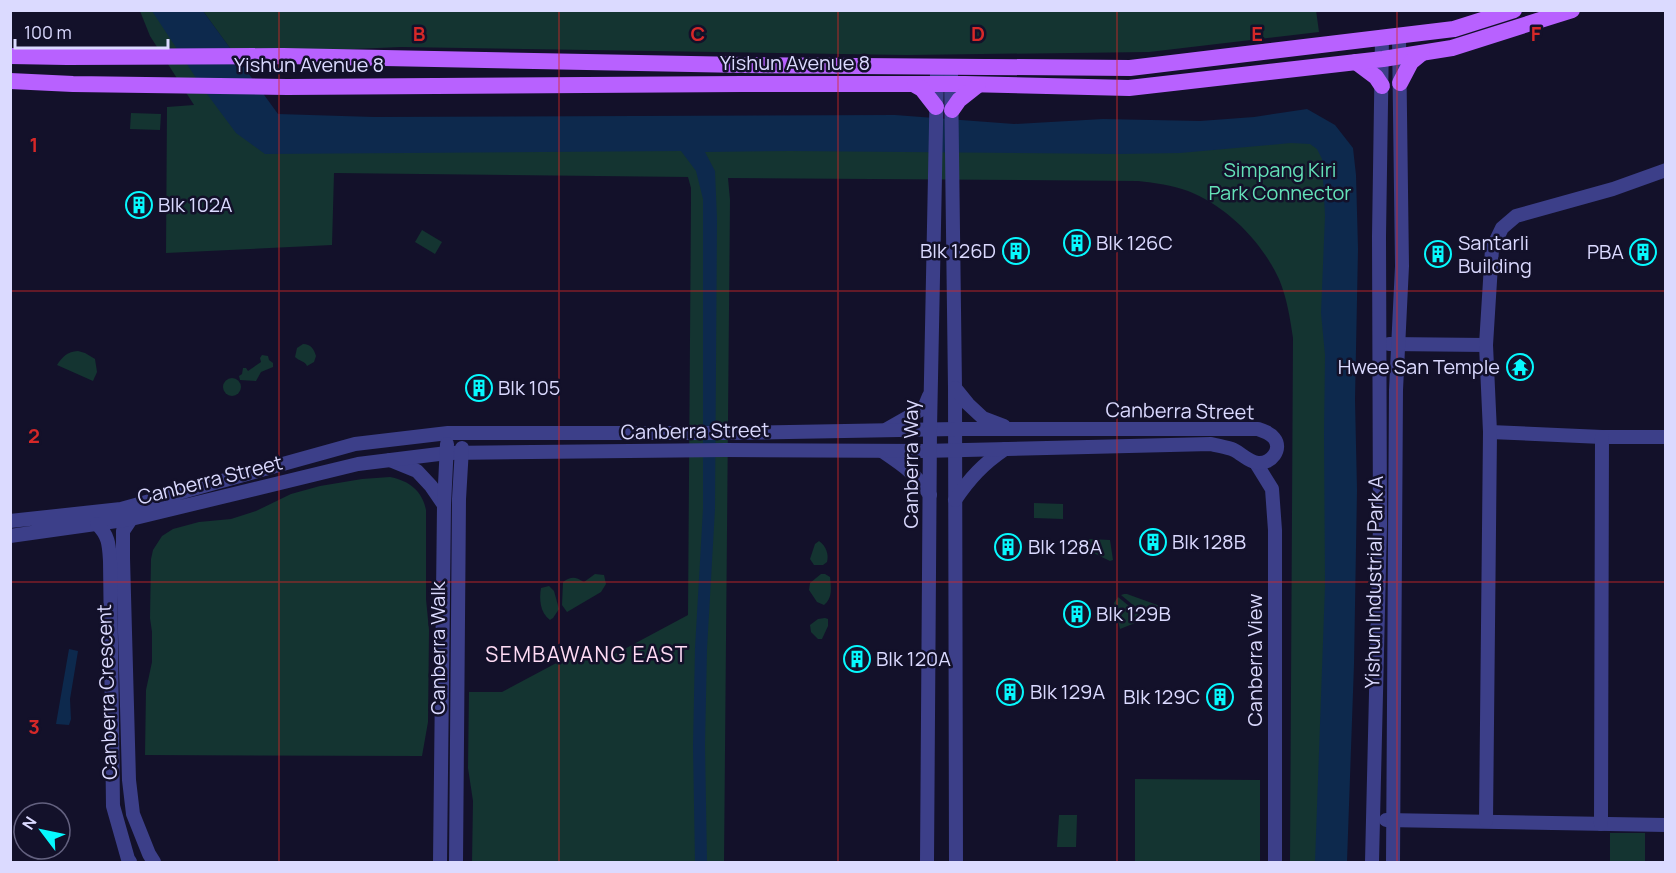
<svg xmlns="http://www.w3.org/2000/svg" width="1676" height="873" font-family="Manrope,sans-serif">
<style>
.green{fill:#143431}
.water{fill:#0d294d}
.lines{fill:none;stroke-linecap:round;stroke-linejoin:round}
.minor{stroke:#3c3f89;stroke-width:14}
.major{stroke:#b861ff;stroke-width:16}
.grid{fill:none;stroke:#d62828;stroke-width:1.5;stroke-opacity:0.55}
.labels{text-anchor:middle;stroke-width:5;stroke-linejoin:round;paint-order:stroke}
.street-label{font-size:20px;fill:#dbdaff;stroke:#13112a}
.park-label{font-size:20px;fill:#64e1b8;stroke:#13112a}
.poi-label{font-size:20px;fill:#dbdaff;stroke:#13112a;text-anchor:start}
.neighbourhood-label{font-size:21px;letter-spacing:1.5px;fill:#ffdcf5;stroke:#13112a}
.grid-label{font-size:20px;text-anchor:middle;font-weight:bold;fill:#d62828;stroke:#13112a;stroke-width:5;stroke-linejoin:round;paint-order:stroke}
</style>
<rect width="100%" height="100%" fill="#13112a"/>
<g class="green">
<path d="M1316,10l3,22 -170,20 -242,3 -506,-8 -94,4h-75l-29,-40z"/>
<path d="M140,11h33l115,125 1013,-14 38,31 -5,709h-44l3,-524c-3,-20 -6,-40 -14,-59 -18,-38 -51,-72 -91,-88 -16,-6 -33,-8 -50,-10l-410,-3 2,22 -6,662h-252l1,-61 -5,-33 1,-76h33l60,-32h42l84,-45 3,-414v-13l-3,-11 -354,-4 -2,72 -166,8 1,-146 27,-2 -44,-69z"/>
<path d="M131,113l30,1 -1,16 -30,-1z"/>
<path d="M422,230l20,12 -7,12 -20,-12z"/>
<path d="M303,344c8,0 11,5 13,12l-2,6 -7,4c-2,-5 -8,-5 -12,-9l2,-9z"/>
<path d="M78,351l7,2 10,6 2,13 -4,9 -36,-16c6,-9 10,-13 21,-14z"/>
<path d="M262,355l6,1 1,4 4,3v4l-12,5 -5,9 -16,-1 -1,-4 3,-2 1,-6h3l2,3 13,-9 -1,-4z"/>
<circle cx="232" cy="387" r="9"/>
<path d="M390,477c20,4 32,14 36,33v89l3,31 -1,92 -6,34 -277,-1 1,-65 6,-28v-30l-2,-14 1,-59 2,-9 9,-14 11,-7 26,-7 32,-3 25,-8 35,-17 29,-8 42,-7z"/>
<path d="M1034,503l29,1v15l-29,-1z"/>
<path d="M1090,539l20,1 3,20 -3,1 -33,-16z"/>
<path d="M819,541c7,5 10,13 8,21l-4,3h-9l-4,-6 5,-15z"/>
<path d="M595,574l9,1 2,9 -5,8 -34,20 -5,-7 1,-23c9,-6 12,-5 21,0z"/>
<path d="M821,574h4l5,3c1,10 3,21 -6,28l-7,-3 -8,-12 1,-7z"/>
<path d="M549,586l5,5 5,18 -6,9 -3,2c-10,-7 -11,-21 -9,-32z"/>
<path d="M1124,594h3l33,12 -16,8 -23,-19z"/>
<path d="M1118,597l27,22 -25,10 -6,-26z"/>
<path d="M825,618l3,1v7l-6,13h-4l-7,-7 -1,-7 8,-6z"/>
<path d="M1135,779l125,1v82h-125z"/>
<path d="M1059,815h18l-1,32h-19z"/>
<rect x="1610" y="833" width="35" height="29"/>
</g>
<g class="water">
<path d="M152,11h51l75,103 96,3 521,-2 119,9 89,-5 97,2 54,-4 53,-8 28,16 18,23 3,27 2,74 -3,151 2,90 -3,174 -7,198h-32l10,-276 -1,-152 1,-79 -4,-42 4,-97 -3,-57 -5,-10 -7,-5 -19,-1 -111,10 -60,1 -330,-3 -85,1 10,19 2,48 -2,290 -8,140 -2,96 2,117h-12l-2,-116 2,-98 8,-139v-310l-7,-28 -15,-20 -416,3 -29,-21 -32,-43z"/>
<path d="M69,649l9,2 -8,48 1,20 -2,6 -13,-1z"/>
</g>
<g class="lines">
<g class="minor">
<path d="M951,74l4,314 1,474"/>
<path d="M1389,344l97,1"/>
<path d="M955,388l13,16 15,14 21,8"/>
<path d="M887,429l37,-21 5,-12"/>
<path d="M1490,432l112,5h64"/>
<path d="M882,451c22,15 33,22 48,44"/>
<path d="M390,460l27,11 14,15 13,19"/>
<path d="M1256,463l16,26 3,41v332"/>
<path d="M955,500c15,-22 28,-36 50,-51"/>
<path d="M131,519l-8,12v27l6,222 4,34 16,40 5,8"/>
<path d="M10,521l111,-12 234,-65 93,-11h282l225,-4h303c6,2 12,4 16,9 9,11 -3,26 -16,25 -9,-1 -16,-9 -24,-13 -7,-3 -16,-4 -23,-6l-288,7 -197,-1 -279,3 -89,11 -227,55 -121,17"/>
<path d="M97,524c12,12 12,21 13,37l3,245 15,53 2,3"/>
<path d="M1386,820l280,5"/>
<path d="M1486,821l4,-389 -4,-87 6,-96 10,-21 14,-12 97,-27 53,-19"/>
<path d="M1601,824l1,-387"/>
<path d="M440,862l4,-357 3,-61"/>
<path d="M456,862l3,-363 3,-51"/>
<path d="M927,862l3,-433 7,-355"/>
<path d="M1372,862l8,-337 -1,-289 3,-198"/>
<path d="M1393,862l3,-472 6,-124 -3,-230"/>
</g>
<g class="major">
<path d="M10,56l57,1 216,-1 460,9 387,3 324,-39 60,-19"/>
<path d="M1356,62l20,15 6,9"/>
<path d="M10,81l63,3 214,3 455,-3h223l164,4 254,-29 69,-11 120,-38"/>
<path d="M1400,83l11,-21 11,-9"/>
<path d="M915,85l7,4 14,18"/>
<path d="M952,110l7,-10 19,-15"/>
</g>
</g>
<path class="grid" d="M279,10v852M559,10v852M838,10v852M1117,10v852M1397,10v852M10,291h1656M10,582h1656"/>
<defs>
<symbol id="building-ring" viewBox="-11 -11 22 22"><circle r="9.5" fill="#13112a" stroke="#07f9fe" stroke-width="1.5"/><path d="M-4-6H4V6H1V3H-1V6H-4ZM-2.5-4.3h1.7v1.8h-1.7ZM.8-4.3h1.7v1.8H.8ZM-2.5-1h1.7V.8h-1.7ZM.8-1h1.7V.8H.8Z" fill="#07f9fe"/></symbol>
<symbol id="temple-ring" viewBox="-11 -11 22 22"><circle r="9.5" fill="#13112a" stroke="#07f9fe" stroke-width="1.5"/><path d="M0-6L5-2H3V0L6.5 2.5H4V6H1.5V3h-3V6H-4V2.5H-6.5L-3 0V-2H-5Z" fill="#07f9fe"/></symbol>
</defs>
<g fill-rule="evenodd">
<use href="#building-ring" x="124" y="190" width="30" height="30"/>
<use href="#building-ring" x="1062" y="228" width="30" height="30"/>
<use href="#building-ring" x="1001" y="236" width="30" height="30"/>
<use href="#building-ring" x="1628" y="237" width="30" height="30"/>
<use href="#building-ring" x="1423" y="239" width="30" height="30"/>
<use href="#temple-ring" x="1505" y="352" width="30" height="30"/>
<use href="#building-ring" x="464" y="373" width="30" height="30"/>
<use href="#building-ring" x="1138" y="527" width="30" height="30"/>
<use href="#building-ring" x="993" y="532" width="30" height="30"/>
<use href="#building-ring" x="1062" y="599" width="30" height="30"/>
<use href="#building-ring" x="842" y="644" width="30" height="30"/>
<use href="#building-ring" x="995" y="677" width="30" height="30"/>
<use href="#building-ring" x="1205" y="682" width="30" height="30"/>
</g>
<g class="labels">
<g class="street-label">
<text x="795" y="70">Yishun Avenue 8</text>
<text x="309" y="72">Yishun Avenue 8</text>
<text transform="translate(1180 411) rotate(1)" y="7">Canberra Street</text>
<text transform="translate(695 431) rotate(-1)" y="7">Canberra Street</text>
<text transform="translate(911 464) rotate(-90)" y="7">Canberra Way</text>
<text transform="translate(210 480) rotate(-14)" y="7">Canberra Street</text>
<text transform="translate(1374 582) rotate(-89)" y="7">Yishun Industrial Park A</text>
<text transform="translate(438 648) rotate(-90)" y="7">Canberra Walk</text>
<text transform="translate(1255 660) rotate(-90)" y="7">Canberra View</text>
<text transform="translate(107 692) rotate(-92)" y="7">Canberra Crescent</text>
</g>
<g class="park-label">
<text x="1280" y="177">Simpang Kiri<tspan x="1280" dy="23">Park Connector</tspan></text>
</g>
<g class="poi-label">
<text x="158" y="212">Blk 102A</text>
<text x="1096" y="250">Blk 126C</text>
<text x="1458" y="250">Santarli<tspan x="1458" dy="23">Building</tspan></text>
<text x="996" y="258" text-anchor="end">Blk 126D</text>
<text x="1624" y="259" text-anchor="end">PBA</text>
<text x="1500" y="374" text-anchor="end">Hwee San Temple</text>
<text x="498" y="395">Blk 105</text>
<text x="1172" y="549">Blk 128B</text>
<text x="1028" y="554">Blk 128A</text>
<text x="1096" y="621">Blk 129B</text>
<text x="876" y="666">Blk 120A</text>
<text x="1030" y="699">Blk 129A</text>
<text x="1200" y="704" text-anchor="end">Blk 129C</text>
</g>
<g class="neighbourhood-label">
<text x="587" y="662">SEMBAWANG EAST</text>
</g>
</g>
<g class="grid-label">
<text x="419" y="41">B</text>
<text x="698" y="41">C</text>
<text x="978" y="41">D</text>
<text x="1257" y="41">E</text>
<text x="1536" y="41">F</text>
<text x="34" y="152">1</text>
<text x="34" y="443">2</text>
<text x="34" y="734">3</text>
</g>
<rect width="1676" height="873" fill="none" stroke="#dbdaff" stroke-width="24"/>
<g transform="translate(42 831) rotate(302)"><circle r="28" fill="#13112a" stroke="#63617f" stroke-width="1.5"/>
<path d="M0-4.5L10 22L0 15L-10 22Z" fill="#07f9fe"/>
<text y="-9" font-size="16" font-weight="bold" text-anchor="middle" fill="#dbdaff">N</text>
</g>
<path d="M15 39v9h153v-9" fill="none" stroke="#dbdaff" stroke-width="3"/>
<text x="24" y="39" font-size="18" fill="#dbdaff" stroke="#13112a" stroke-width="4.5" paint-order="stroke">100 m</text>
</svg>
